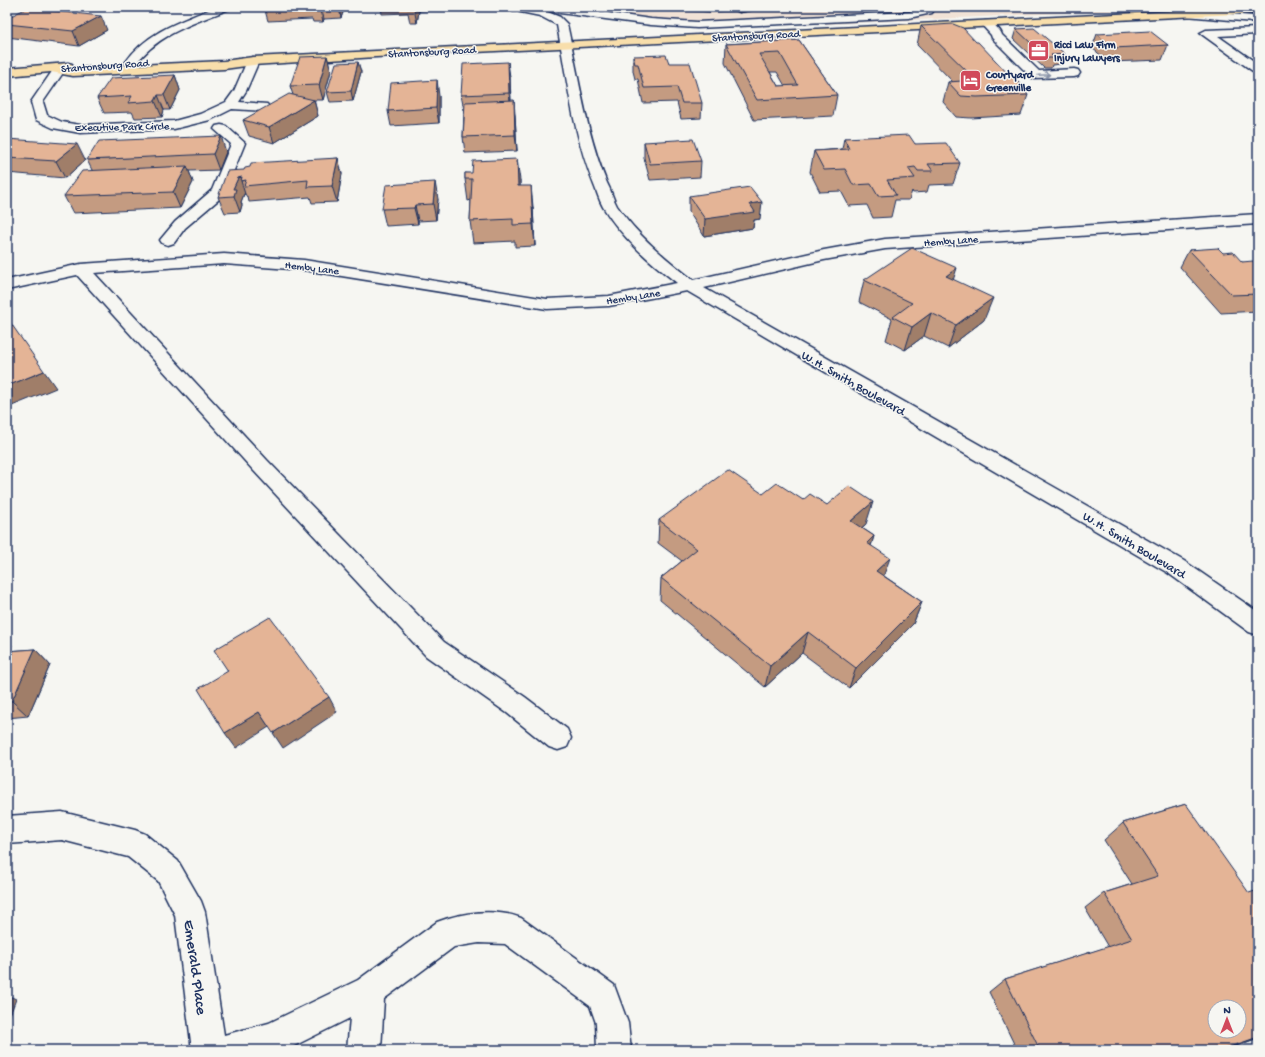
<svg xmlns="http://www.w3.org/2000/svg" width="1265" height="1057" font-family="'Gochi Hand',sans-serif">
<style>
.built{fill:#f1e2d6}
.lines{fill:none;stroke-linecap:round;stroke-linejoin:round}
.minor-casing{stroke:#1b2f5e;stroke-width:3}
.major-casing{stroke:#1b2f5e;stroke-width:3}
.minor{fill:#f6f6f2;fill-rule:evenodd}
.major{fill:#f8deab;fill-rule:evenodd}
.wall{fill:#c49b81;stroke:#1b2f5e;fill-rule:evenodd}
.shaded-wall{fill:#a07e69;stroke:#1b2f5e}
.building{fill:#e4b496;stroke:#1b2f5e;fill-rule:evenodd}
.oneway{stroke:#8892a8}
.labels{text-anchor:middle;stroke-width:3;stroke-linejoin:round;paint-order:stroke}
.far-street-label{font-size:11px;fill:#1b2f5e;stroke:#f6f6f2}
.far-poi-label{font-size:11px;font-weight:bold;fill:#1b2f5e;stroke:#f6f6f2;text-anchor:start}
.street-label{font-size:13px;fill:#1b2f5e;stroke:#f6f6f2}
.near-street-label{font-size:16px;fill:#1b2f5e;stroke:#f6f6f2}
</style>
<rect width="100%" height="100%" fill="#f6f6f2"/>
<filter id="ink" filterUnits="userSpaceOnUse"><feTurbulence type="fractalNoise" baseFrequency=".025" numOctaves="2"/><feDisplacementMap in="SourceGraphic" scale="8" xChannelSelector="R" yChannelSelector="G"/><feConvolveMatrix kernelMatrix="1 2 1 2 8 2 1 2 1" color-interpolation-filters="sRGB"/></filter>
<g filter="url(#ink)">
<path class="built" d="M554,7h642l-368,17 -160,-1z"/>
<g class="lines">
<defs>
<g id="minor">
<path d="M216,7h14l-1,2c-36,15 -70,24 -94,56h-8l-2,-2c22,-32 57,-42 91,-56z"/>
<path d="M505,7h25l8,2 -1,-2h28l86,12 46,3 212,-10 17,-5h10l-4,6 -23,5 -212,10 -46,-3 -106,-14 15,6 7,7c12,53 19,109 40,159 4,7 6,16 10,23 20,29 49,53 76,74l131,-30 61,-11 373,-25v10l-373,25 -61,11 -120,28 480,273 74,51v23l-9,-3 -81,-59 -481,-282 -78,15 -62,3 -243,-39 -80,-6 -130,9 173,187 177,182 81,55 42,32 4,9 -4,9 -9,3 -9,-3 -42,-34 -81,-57 -173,-186 -176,-195 -70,15v-10l74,-16 143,-10 80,6 243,39 62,-3 68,-13c-27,-21 -56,-46 -74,-76 -4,-7 -6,-15 -9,-22 -21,-51 -27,-106 -37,-160l-17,-9 -34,-7z"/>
<path d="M1190,11l63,5 4,1 1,3 -5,2 -67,-6 -1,-2 1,-2z"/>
<path d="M986,21c6,1 15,9 16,14l37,36 35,-2 4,1 2,3 -2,3 -4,1 -42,1 -40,-40 -1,-3 -10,-11 1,-2z"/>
<path d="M1258,28v6l-40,2 40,28v9l-4,-1 -54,-39 6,-3z"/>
<path d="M253,57l4,2 2,2 -13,30 -7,11 28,2 2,3 -2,3 -4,1 -31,-2 -22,11 -36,9 -94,4 -27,-5 -17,-8 -5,-18 24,-35h8l2,3 -22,32 4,13 15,7 18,3 94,-4 26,-7 26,-12 8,-11 13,-30 2,-2z"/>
<path d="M221,125l5,1 19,17 -21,52 -39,33 -11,15 -6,2 -6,-2 -2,-3 15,-18 37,-32 19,-46 -17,-15 2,-3z"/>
<path d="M62,812l73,18 10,4 33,27 23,40 4,11 19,123 45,-12 89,-43 79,-58c25,-10 59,-14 84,-4l93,67 14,38 3,27h-34l-1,-27 -6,-17 -85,-62 -26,-1 -25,4 -70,52 -3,51h-34l3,-32 -64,32h-94l-17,-135 -17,-34 -30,-24 -66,-17 -55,4v-28z"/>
</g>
<path id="major" d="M1258,7v6l-882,44 -123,8 -29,4 -151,7 -22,-4 -44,4v-8l61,-5 4,1 1,4 151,-7 29,-4 123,-6z"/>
</defs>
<use href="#minor" class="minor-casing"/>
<use href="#major" class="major-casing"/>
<use href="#minor" class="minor"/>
<use href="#major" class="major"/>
</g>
<g class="wall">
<path d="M264,7h81l-4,11 -17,1 -1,3h-10l-1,-3 -44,2z"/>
<path d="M381,7h56l-1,3 -17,1 -2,12h-7l-2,-10 -26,1z"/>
<path d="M663,7h107l-31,6 -4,-2 -25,1 -31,-2z"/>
<path d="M7,18l100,12 -28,16 -72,-9z"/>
<path d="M921,26l55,16 52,53 -7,20 -50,3 -15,-1 -13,-15 5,-20h5l-36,-37z"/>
<path d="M1016,29l49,25 -4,10 -9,1 -1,3h-7l-31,-29z"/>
<path d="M1097,34l71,11 -6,15 -53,2 -17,-14z"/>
<path d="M799,40l38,55 -4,21 -79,4 -29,-57 1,-19zM770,72h7l8,14h-7z"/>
<path d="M327,56l4,15 -8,29h-9l4,16 -44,27 -25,-7 -6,-16 50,-25 -3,-9z"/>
<path d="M633,56l36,7 33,40 -1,15 -20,1 -4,-17 -34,1 -5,-24h-3l-2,-8z"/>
<path d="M358,62l3,10 -8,29 -23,1 -3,-10z"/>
<path d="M175,75l5,15 -10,20h-6l-2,7 -27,1 -3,-6 -28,1 -7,-15z"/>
<path d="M510,77l1,23 4,15 2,36 -52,2 -2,-16 1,-27 -3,-15z"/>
<path d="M439,96v27l-48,3 -3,-15z"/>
<path d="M844,138l71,6 45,19 -7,21 -24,1 -2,7 -14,1 -1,-2 -3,9h-14l-4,17 -18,1 -6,-13 -18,1 -8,-15 -21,1 -10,-20 4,-21 28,-2z"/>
<path d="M7,139l78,21 -20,18 -58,-5z"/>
<path d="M644,142l57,19 -1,16 -50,3 -6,-22z"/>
<path d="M226,152l-7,18 -30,1 4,11 -13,26 -107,5 -9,-17 28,-26 -5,-10z"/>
<path d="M338,158l4,16 -5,28 -25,1 -2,-6 -61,5 -1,-5h-1l-2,-3h-1l-3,8 1,3 -2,7 -15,1 -7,-16 26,-27z"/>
<path d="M465,173l55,7v6l13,21 2,39 -20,1v-6l-42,2 -3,-22 1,-21 -3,1 -3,-22z"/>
<path d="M689,196l71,23 -6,1 -1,8 -49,8 -15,-24z"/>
<path d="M438,199l-2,21 -18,1v3l-32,2 -4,-17z"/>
<path d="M1189,250l34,3 19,9 16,4v45l-37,2 -41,-46z"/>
<path d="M864,280h90l30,40 -36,28 -24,-12 -19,14 -19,-10 6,-21 -33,-17z"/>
<path d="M763,494l40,6 24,5 39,19 -4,4 12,8 -3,10 13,30 38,26 -9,22 -64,64 -47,-35 -37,34 -105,-87 1,-22 21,-17 -24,-18 1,-23z"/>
<path d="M7,640l5,5 -4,6 27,-2 15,16 -22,51 -21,2z"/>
<path d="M1186,804l72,234 -33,12h-208l-28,-58 16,-13 103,-32 -23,-39 19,-15 28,-9 -28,-44 19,-17z"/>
</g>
<g class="shaded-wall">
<path d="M319,7h2l3,12 -1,3z"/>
<path d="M339,7h6l-4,11z"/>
<path d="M415,7h3l1,4 -2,12 -3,-14z"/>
<path d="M739,7h31l-31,6z"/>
<path d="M101,16l6,14 -28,16 -6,-15z"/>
<path d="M327,56l4,15 -8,29 -4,-15z"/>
<path d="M358,62l3,10 -8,29 -2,-10z"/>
<path d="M508,62l2,15 1,31 -2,-15z"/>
<path d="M175,75l5,15 -10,20 -6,-15z"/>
<path d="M437,80l2,16v27l-3,-15z"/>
<path d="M158,95l6,15 -2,7 -7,-16z"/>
<path d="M314,100l4,16 -44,27 -5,-16z"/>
<path d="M514,100l1,15 2,36 -2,-16z"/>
<path d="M221,136l5,16 -7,18 -6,-16z"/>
<path d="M77,144l8,16 -20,18 -9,-17z"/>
<path d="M338,158l4,16 -5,28 -5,-16z"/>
<path d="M517,159l3,21v28l-2,-22z"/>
<path d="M187,166l6,16 -13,26 -7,-16z"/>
<path d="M242,177l-1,4 4,13h-1l-3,8 1,3 -2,7 -6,-16 -1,-7 5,-11z"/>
<path d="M435,182l3,17 -2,21 -3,-16z"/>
<path d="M531,186l2,21 2,39 -2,-22z"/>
<path d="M762,202l-2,17 -6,1 -1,8 -49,8 1,-17 45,-15z"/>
<path d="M415,205l3,16v3l-4,-16z"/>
<path d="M957,268l-7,22 -4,-14z"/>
<path d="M993,298l-9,22 -36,28 8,-23z"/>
<path d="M931,313l-7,23 -19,14 7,-23z"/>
<path d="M44,371l12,17 -49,20v-22z"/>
<path d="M873,502l-7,22 -22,19 7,-22z"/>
<path d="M874,536l-7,23v-16z"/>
<path d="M890,558l-8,22 -6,-9z"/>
<path d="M922,602l-9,22 -64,64 7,-20z"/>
<path d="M808,632l-6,21 -37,34 5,-21z"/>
<path d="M7,640l5,5 -5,9z"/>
<path d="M35,649l15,16 -22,51 -16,-15z"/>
<path d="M329,697l8,15 -54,36 -10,-15z"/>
<path d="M259,712l10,15 -33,21 -11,-15z"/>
<path d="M7,995l9,4 -9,24z"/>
<path d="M1258,1037v1l-33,12h-4z"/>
</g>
<g class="building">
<path d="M310,7h9v1h-10z"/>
<path d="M408,7h7l-1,2h-7z"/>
<path d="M27,8l74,8 -28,15 -66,-7v-6z"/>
<path d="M953,24l10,4 13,14h2l34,36h3l13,17 -51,2 -16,-1 -13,-14 28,-2 -55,-54z"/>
<path d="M1034,28l31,26 -14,1 4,3h-8l-31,-29z"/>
<path d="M1150,31l18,14 -54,3 -17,-14z"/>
<path d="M799,40l38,55 -80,5 -31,-56zM780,53l18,32 -20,1 -19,-32z"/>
<path d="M666,55l3,8h21l12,40h-20l-5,-16 -33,1 -6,-24h-3l-2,-8z"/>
<path d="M327,56l-8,29 -29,1 10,-29z"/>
<path d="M358,62l-7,29 -24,1 9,-29z"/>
<path d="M508,62l1,31 -48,2 2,-31z"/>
<path d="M175,75l-11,20h-6l-3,6 -27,2 4,-7 -35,2 14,-20z"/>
<path d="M437,80l-1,28 -48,3 3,-28z"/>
<path d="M289,94l25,6 -45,27 -26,-7z"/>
<path d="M514,100l1,35 -52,2 2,-35z"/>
<path d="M909,135l6,9 31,-1 14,20 -32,1 5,7h-15l-3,-4 -7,1 7,10 -28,2 9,15 -18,1 -7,-12 -18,1 -8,-16 -21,1 -10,-19 35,-2 -5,-11z"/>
<path d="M221,136l-8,18 -126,6 12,-19z"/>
<path d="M7,139l70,5 -21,17 -49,-3z"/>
<path d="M693,139l8,22 -51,3 -6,-22z"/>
<path d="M338,158l-6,28 -25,1 1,-7 -64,6 2,-6 -5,1 1,-4 -4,1 -5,11h3l-2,7 -16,1 9,-26 17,-1 1,-2 5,-1 1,-4z"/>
<path d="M517,159l1,27h13l2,38 -20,1v-6l-43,2 2,-42h-7v-6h7l1,-12z"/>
<path d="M187,166l-14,26 -109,4 18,-25z"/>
<path d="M435,182l-2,22 -18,1 -1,3 -32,1 4,-24z"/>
<path d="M750,187l12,15 -12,2 5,8 -50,7 -16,-23z"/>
<path d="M912,248l45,20 -11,8 47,22 -37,27 -25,-12 -19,14 -19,-10 19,-14 -48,-23z"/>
<path d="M1218,248l5,5 10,-1 9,10 11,-1 5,5v28l-26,1 -43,-45z"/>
<path d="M10,322l34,49 -37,15v-63z"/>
<path d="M728,470l35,24 14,-11 26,17 7,-6 17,11 22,-19 24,16 -22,19 23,15 -7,7 23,15 -14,13 46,31 -66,66 -48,-36 -38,34 -109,-88 36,-29 -38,-29z"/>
<path d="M270,617l59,80 -56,36 -14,-21 -34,21 -27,-44 30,-18 -14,-21z"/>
<path d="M35,649l-23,52h-5v-50z"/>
<path d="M1186,804l63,89 9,-3v147l-37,13h-181l-35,-71 127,-40 -28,-46 54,-17 -35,-53zM1215,1007h24v24h-24z"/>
</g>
<defs><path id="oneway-shaft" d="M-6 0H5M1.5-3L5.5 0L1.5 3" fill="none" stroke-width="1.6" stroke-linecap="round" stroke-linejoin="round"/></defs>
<use class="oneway" href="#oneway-shaft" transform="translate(1044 75) rotate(-3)"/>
</g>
<defs>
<symbol id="office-square" viewBox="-11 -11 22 22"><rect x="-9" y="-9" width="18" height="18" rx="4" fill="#d1495b" stroke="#f6f6f2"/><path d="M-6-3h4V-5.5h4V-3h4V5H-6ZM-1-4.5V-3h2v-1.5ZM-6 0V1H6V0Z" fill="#fff"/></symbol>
<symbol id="hotel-square" viewBox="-11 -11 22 22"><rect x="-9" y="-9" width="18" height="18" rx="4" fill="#d1495b" stroke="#f6f6f2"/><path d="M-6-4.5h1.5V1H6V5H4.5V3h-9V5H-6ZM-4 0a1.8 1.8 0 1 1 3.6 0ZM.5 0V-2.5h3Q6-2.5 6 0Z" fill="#fff"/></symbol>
</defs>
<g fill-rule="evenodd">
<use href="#office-square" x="1026" y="38" width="25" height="25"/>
<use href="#hotel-square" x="958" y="68" width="25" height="25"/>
</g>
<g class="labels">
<g class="far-street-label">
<text transform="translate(756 35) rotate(-3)" y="4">Stantonsburg Road</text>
<text transform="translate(432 51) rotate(-3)" y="4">Stantonsburg Road</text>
<text transform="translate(105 65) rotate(-4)" y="4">Stantonsburg Road</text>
<text transform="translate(122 126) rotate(-1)" y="4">Executive Park Circle</text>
<text transform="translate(951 240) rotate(-4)" y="4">Hemby Lane</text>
<text transform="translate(312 267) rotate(7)" y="4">Hemby Lane</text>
<text transform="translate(633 296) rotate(-9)" y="4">Hemby Lane</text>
</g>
<g class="far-poi-label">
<text x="1054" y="48">Ricci Law Firm<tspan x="1054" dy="13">Injury Lawyers</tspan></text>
<text x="986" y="78">Courtyard<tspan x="986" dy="13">Greenville</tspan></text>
</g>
<g class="street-label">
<text transform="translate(854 382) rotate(30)" y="5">W.H. Smith Boulevard</text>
<text transform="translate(1135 544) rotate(31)" y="5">W.H. Smith Boulevard</text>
</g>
<g class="near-street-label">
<text transform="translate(197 967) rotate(82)" y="6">Emerald Place</text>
</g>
</g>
<rect width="1265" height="1057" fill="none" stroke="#f6f6f2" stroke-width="24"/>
<rect x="12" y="12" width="1241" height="1033" fill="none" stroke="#1b2f5e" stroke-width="1.5" filter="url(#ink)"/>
<g transform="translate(1227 1019)"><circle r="19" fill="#f6f6f2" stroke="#9ea6b7"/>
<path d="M0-3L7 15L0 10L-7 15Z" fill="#d1495b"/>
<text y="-6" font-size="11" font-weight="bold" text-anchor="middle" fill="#1b2f5e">N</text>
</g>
</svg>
